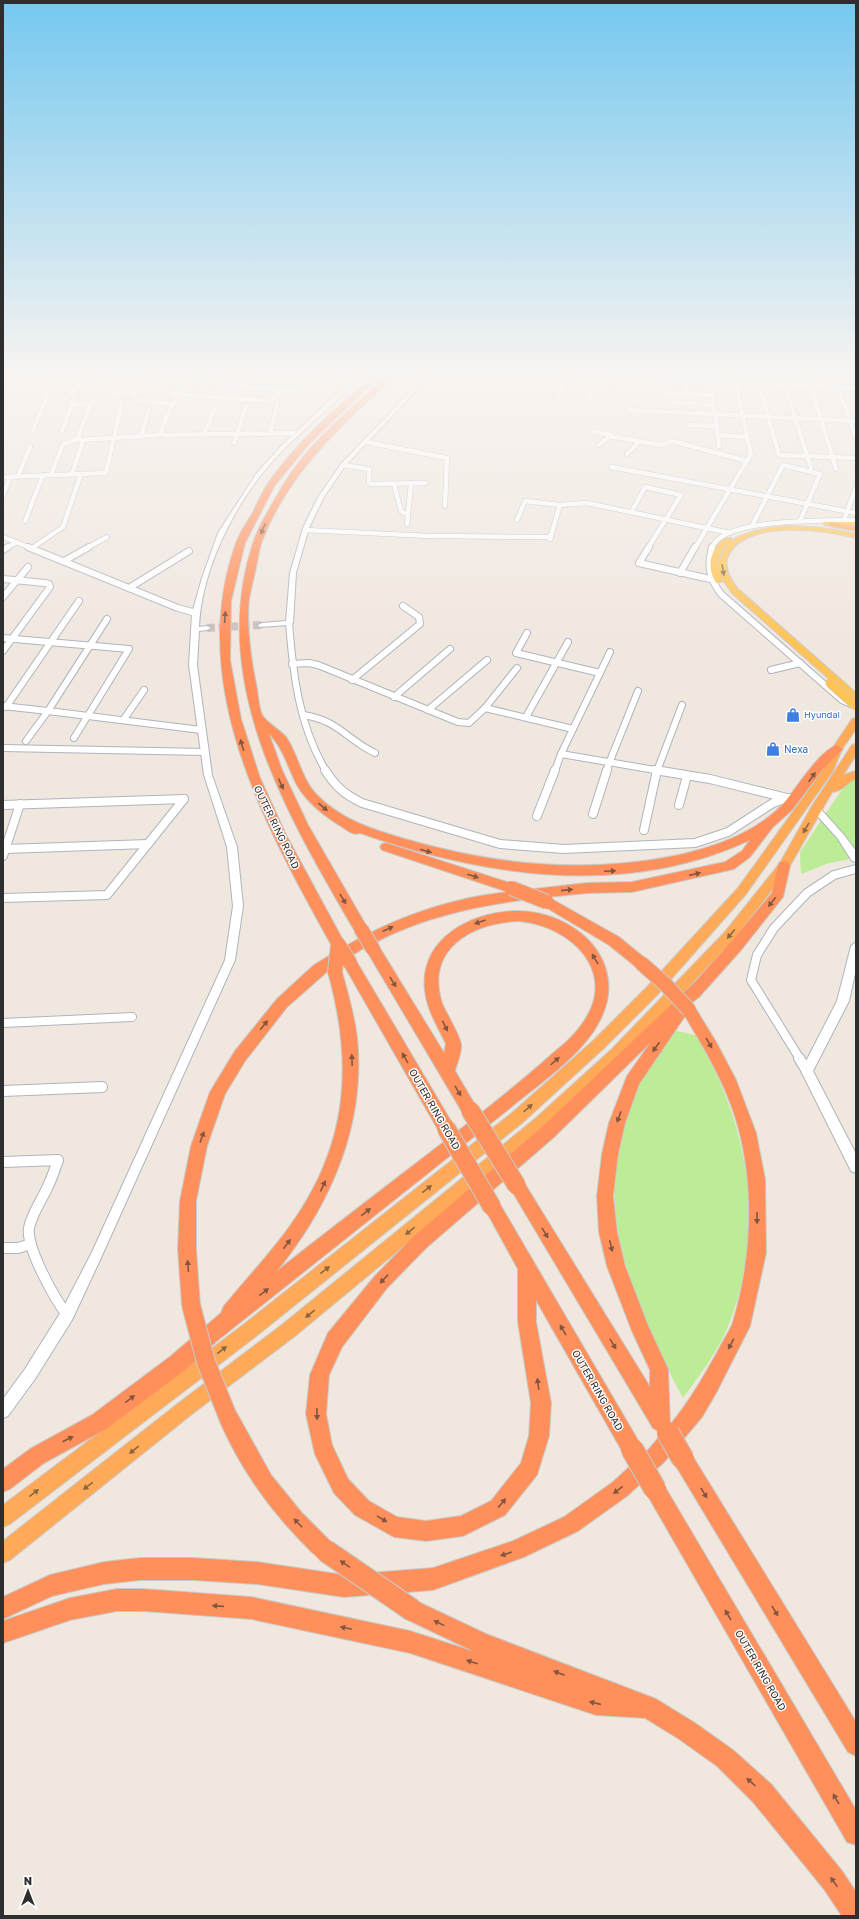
<svg xmlns="http://www.w3.org/2000/svg" width="859" height="1919" font-family="'Golos Text',sans-serif">
<style>
.green{fill:#bdec96}
.lines{fill:none;stroke-linecap:round;stroke-linejoin:round}
.tertiary-tunnel{stroke:#c9c2bc;stroke-width:8;stroke-dasharray:8 3.5;stroke-linecap:butt}
.minor-far3-casing{stroke:#afb4be;stroke-width:5.5}
.minor-far2-casing{stroke:#afb4be;stroke-width:8}
.minor-far1-casing{stroke:#afb4be;stroke-width:10}
.minor-casing{stroke:#afb4be;stroke-width:12}
.tertiary-casing{stroke:#afb4be;stroke-width:2}
.secondary-casing{stroke:#afb4be;stroke-width:2}
.primary-casing{stroke:#c9c9c9;stroke-width:2}
.trunk-casing{stroke:#c9c9c9;stroke-width:2}
.motorway-casing{stroke:#c9c9c9;stroke-width:2}
.minor-far3{stroke:#fff;stroke-width:4.5}
.minor-far2{stroke:#fff;stroke-width:6}
.minor-far1{stroke:#fff;stroke-width:8}
.minor{stroke:#fff;stroke-width:10}
.tertiary{fill:#fff;fill-rule:evenodd}
.secondary{fill:#fff;fill-rule:evenodd}
.primary{fill:#ffc455;fill-rule:evenodd}
.trunk{fill:#ffaa58;fill-rule:evenodd}
.motorway{fill:#ff905b;fill-rule:evenodd}
.primary-bridge-casing{stroke:#c9c9c9;stroke-width:10;stroke-linecap:butt}
.motorway-bridge-far2-casing{stroke:#c9c9c9;stroke-width:16;stroke-linecap:butt}
.motorway-bridge-far1-casing{stroke:#c9c9c9;stroke-width:20;stroke-linecap:butt}
.motorway-bridge-casing{stroke:#c9c9c9;stroke-width:24;stroke-linecap:butt}
.primary-bridge{stroke:#ffc455;stroke-width:9}
.motorway-bridge-far2{stroke:#ff905b;stroke-width:14}
.motorway-bridge-far1{stroke:#ff905b;stroke-width:18}
.motorway-bridge{stroke:#ff905b;stroke-width:22}
.oneway{fill:#825540}
.oneway2{fill:#8c7240}
.oneway3{fill:#8c6641}
.labels{text-anchor:middle;stroke-width:3;stroke-linejoin:round;paint-order:stroke}
.far-shop-label{font-size:9px;fill:#366cbe;stroke:#fff;text-anchor:start}
.shop-label{font-size:10px;fill:#366cbe;stroke:#fff;text-anchor:start}
.street-label{font-size:10px;fill:#2e2e2e;stroke:#fff}
</style>
<rect width="100%" height="100%" fill="#f0e7df"/>
<g class="green">
<path d="M856,779v79l-27,5 -28,11 -1,-22 41,-61 8,-8z"/>
<path d="M672,1030l23,5c55,88 72,197 32,294 -11,25 -28,47 -44,69 -39,-73 -76,-154 -68,-239 2,-16 11,-45 16,-61 9,-25 26,-46 41,-68z"/>
</g>
<g class="lines">
<path class="tertiary-tunnel" d="M207,628l55,-3"/>
<defs>
<g id="minor-far3">
<path d="M139,376l18,3"/>
<path d="M213,376l30,3"/>
<path d="M808,376l28,93"/>
<path d="M652,380l204,8"/>
<path d="M190,381l16,2v2"/>
<path d="M685,381l2,13 26,1"/>
<path d="M711,382l8,64"/>
<path d="M759,384l20,71 77,3"/>
<path d="M785,385l26,83"/>
<path d="M223,386l11,2"/>
<path d="M238,386l42,4"/>
<path d="M838,387l18,51"/>
<path d="M159,388l11,-12"/>
<path d="M267,389l10,-13"/>
<path d="M591,390l15,1"/>
<path d="M103,392l29,1 13,-3"/>
<path d="M134,392v5l3,3 37,4"/>
<path d="M294,392l15,-16"/>
<path d="M662,393l25,1"/>
<path d="M168,394l103,7 9,-11 34,2 16,-16"/>
<path d="M70,395l16,-19"/>
<path d="M101,395l13,-19"/>
<path d="M558,396l8,-20"/>
<path d="M93,398l-15,39 2,3 79,-5 139,-2"/>
<path d="M589,398l6,-22"/>
<path d="M672,402l42,3"/>
<path d="M72,405l19,-1"/>
<path d="M629,410l227,11"/>
<path d="M688,425l29,1"/>
<path d="M33,430l13,-31 1,-3 -2,-2 14,-18"/>
<path d="M62,431l13,-34"/>
<path d="M592,431l20,4"/>
<path d="M270,433l7,-27"/>
<path d="M204,434l11,-26"/>
<path d="M159,435l18,-41 19,-18"/>
<path d="M718,435l29,2"/>
<path d="M141,437l8,-28"/>
<path d="M366,442l81,16 -2,48"/>
<path d="M234,443l12,-37"/>
<path d="M599,445l11,-9 50,9 12,-4 75,20"/>
<path d="M627,454l13,-13"/>
<path d="M343,465l26,4v14l2,1 55,-1"/>
<path d="M611,467l245,46"/>
<path d="M72,474l11,-33"/>
<path d="M51,475l12,-31 15,-5"/>
<path d="M18,476l12,-29"/>
<path d="M3,477l103,-4 16,-72"/>
<path d="M394,484l7,27 7,4"/>
<path d="M3,496l7,-19"/>
<path d="M632,511l13,-24 36,8 -33,53"/>
<path d="M845,517l11,-30"/>
<path d="M517,520l8,-19 35,4"/>
<path d="M25,521l18,-46"/>
<path d="M407,524l4,-40"/>
<path d="M753,524l30,-59 37,9 -20,47"/>
<path d="M305,530l125,6 121,1"/>
<path d="M3,537l28,11"/>
<path d="M550,539l10,-34 27,-2 143,30"/>
<path d="M6,548l11,-6"/>
<path d="M32,548l31,-21 18,-53"/>
<path d="M87,548l20,-11"/>
<path d="M695,548l56,-94 -17,-78"/>
<path d="M712,548c10,-31 117,-27 144,-28"/>
</g>
<g id="minor-far2">
<path d="M28,547l150,61 18,5"/>
<path d="M649,547l-10,16 71,16"/>
<path d="M712,547c-5,19 -3,31 9,47l121,106 9,4"/>
<path d="M3,550l5,-3"/>
<path d="M64,561l25,-14"/>
<path d="M680,573l15,-26"/>
<path d="M3,579l42,4 4,1 1,3 -47,64"/>
<path d="M129,588l60,-37"/>
<path d="M3,597l25,-30"/>
<path d="M107,619l-59,92 153,19"/>
<path d="M289,623c4,51 10,103 37,148"/>
<path d="M527,633l-11,20 84,20 -27,56"/>
<path d="M3,638l126,11 -55,89"/>
<path d="M292,664l17,-1 9,2 140,57 11,1 16,-15 88,21 -12,25 100,17"/>
<path d="M771,670l29,-7"/>
<path d="M600,673l10,-21"/>
<path d="M352,680l68,-56 -1,-7 -16,-11"/>
<path d="M394,697l56,-48"/>
<path d="M3,706l45,5 -22,30"/>
<path d="M6,707l73,-106"/>
<path d="M485,708l32,-40"/>
<path d="M428,710l59,-50"/>
<path d="M303,715c35,5 43,24 72,38"/>
<path d="M526,717l42,-75"/>
<path d="M124,719l20,-29"/>
<path d="M3,748l202,4"/>
<path d="M555,771l6,-17"/>
<path d="M606,771l32,-80"/>
<path d="M657,771l25,-66"/>
</g>
<g id="minor-far1">
<path d="M325,770c11,17 19,24 37,33l138,41 64,5 131,-6 33,-11 45,-29 14,-5h8"/>
<path d="M655,770l55,9 77,19"/>
<path d="M3,805l181,-6"/>
<path d="M679,805l8,-29"/>
<path d="M593,814l14,-44"/>
<path d="M537,816l18,-46"/>
<path d="M644,830l13,-60"/>
<path d="M5,849l143,-5"/>
<path d="M3,856l17,-52"/>
<path d="M3,898l104,-3 77,-96"/>
<path d="M3,1023l129,-6"/>
<path d="M800,1059l-49,-79 6,-25 17,-27 33,-35 27,-18 22,-6"/>
</g>
<g id="minor">
<path d="M799,1058l8,13"/>
<path d="M3,1091l99,-4"/>
<path d="M3,1162l55,-2c-3,9 -6,18 -10,26 -6,14 -16,27 -19,42 -3,20 26,71 38,87"/>
<path d="M3,1248h15l13,-4"/>
</g>
<g id="tertiary">
<path d="M356,376h5c-23,25 -50,47 -75,71 -45,44 -84,116 -87,180l8,-1 4,2 -4,2 -8,1 -2,34 15,110 25,72 6,59 -8,54 -135,300 -28,60 -37,59 -27,37 -5,2v-19l22,-30 37,-59 30,-58 133,-292 8,-54 -6,-59 -23,-72 -15,-110 3,-52 10,-35 16,-45 38,-59 25,-28z"/>
<path d="M425,376h5l-85,90 -21,31 -15,31 -13,45 -3,50 -4,2 -30,2 -1,-2 4,-2 24,-2 4,-48 13,-45 15,-31 23,-33z"/>
</g>
<g id="secondary">
<path d="M816,806l3,1 25,28 12,16v11l-4,-1 -14,-22 -25,-28 -2,-2 2,-2z"/>
<path d="M856,942v27l-7,32 -36,70 43,83v19l-5,-2 -50,-100 36,-70 14,-55z"/>
</g>
<g id="primary">
<path d="M824,522h32v4h-29l-4,-2z"/>
<path d="M784,526c25,0 48,2 72,8v4c-33,-8 -102,-18 -125,13 -10,13 -2,27 7,38l118,104v8l-3,-1 -121,-107c-15,-20 -18,-30 -3,-50 -13,11 -12,24 -6,38l-7,2c-10,-17 -6,-33 9,-45h6v3c17,-10 34,-13 53,-15z"/>
</g>
<g id="trunk">
<path d="M829,522l27,5v4l-27,-5z"/>
<path d="M856,718v11l-14,20 -9,22 -87,123 -89,101 -53,53 -82,75 -267,214 -245,187 -7,3v-22l240,-180 269,-212 82,-73 53,-53 91,-99 85,-118 9,-21 20,-30z"/>
<path d="M856,744v11l-13,20 13,-4v8c-9,3 -14,13 -24,13l-44,77 -54,70 -112,118 -76,71 -251,208 -103,78 -182,146 -7,3v-22l177,-139 103,-78 253,-206 76,-69 112,-116 56,-70 32,-57 40,-61z"/>
</g>
<g id="motorway">
<path d="M373,376h7l-70,67 -35,42 -30,58 -14,58 -1,59 11,59 19,59 26,57 59,109 -1,3c50,-29 106,-49 164,-55l-126,-42 -2,-3 2,-3 4,-1 130,42 2,3 -2,3 71,-8 45,-1 93,-20 17,-11 8,-11c-124,58 -265,37 -390,-7 -8,3 -14,-4 -21,-8 -16,-10 -33,-24 -42,-40 -9,-17 -14,-38 -28,-51l13,36 26,55 60,104 -2,4 -5,1 -5,-1c-68,-117 -149,-251 -103,-390 5,-16 20,-41 29,-56 24,-42 69,-79 105,-111h7c-13,14 -28,27 -42,40 -38,37 -71,76 -90,125 -3,8 -4,18 -6,26 -2,11 -5,21 -7,32 -3,29 2,61 8,90 1,7 2,19 5,26 6,9 17,14 24,22 12,17 15,41 30,57 25,26 55,35 89,45 89,26 178,35 269,17 39,-8 82,-23 109,-52 15,-17 34,-51 54,-59l6,4 -20,20 -31,41 -19,17 -23,30 -16,12 -102,23 -45,1 -39,4 71,40 27,22 2,4 -2,4 -5,1 -5,-1 -27,-22 -67,-40 -2,-3 2,-3 4,-2c-61,7 -120,18 -174,47l6,1 66,108 2,-9c-8,-17 -19,-34 -21,-53 -6,-53 48,-80 93,-80 59,1 113,52 81,111 -16,32 -61,63 -89,86l-292,232 -33,30 -79,59 -62,34 -34,26 -7,3v-23l27,-20 62,-34 79,-59 50,-43 3,-7c22,-27 46,-52 66,-80 58,-81 64,-160 38,-254l1,-2 -42,37 -42,54 -20,33 -18,52 -11,55v48l4,56 -3,6 -6,3 -6,-3 -3,-6 -4,-56 2,-48 11,-55 19,-54 25,-41 42,-52 37,-34 26,-16 -7,-1c-67,-121 -148,-263 -97,-405 4,-11 11,-21 17,-31 5,-10 9,-20 15,-29 29,-41 67,-74 105,-107zM519,921c52,5 101,51 63,103 -8,12 -19,21 -30,30 -23,21 -47,40 -72,60 -67,52 -136,104 -203,157 54,-67 89,-147 80,-234 -3,-22 -9,-44 -15,-65l-2,-4 -7,-1 12,-7 -2,3 2,4 95,166 6,2 6,-2 2,-5 -2,-5 -97,-164 -5,-1 -4,1 21,-13 -1,3 2,4 96,162 6,2 6,-2 2,-5 -23,-39c2,-8 7,-19 6,-26 0,-8 -15,-32 -19,-42 -17,-55 30,-80 77,-82z"/>
<path d="M784,861l5,2 1,3 -7,31 -42,53 -42,47 -9,7 4,2 22,36 20,38 20,53 9,46 1,74 -16,73 -34,67 -14,24 -38,45 -37,34 -49,35 -54,26 -91,33 -89,7 -87,-13 -63,-4h-54l-36,4 -52,12 -49,23v-22l47,-22 54,-13 36,-4h54l63,4 87,13 89,-7 80,-27 51,-24 49,-35 37,-34 15,-18 -4,2 -8,-4 -144,-242 2,-5 6,-3 6,3 127,206v-17l-18,-39 -25,-65 -8,-34 -2,-36 5,-42 7,-31 18,-47 24,-34 -97,95 -128,111 -39,40 -45,59 -13,28 -3,39 6,31 16,34 21,22 28,16 29,4 35,-5 30,-15 30,-38 8,-27 2,-33 -13,-81v-53l-34,-62 2,-6 6,-2 6,2 141,241 3,7 -3,7 -7,3 -7,-3 -89,-156v22l15,81 -2,33 -12,39 -32,40 -42,21 -37,5 -32,-4 -39,-22 -21,-22 -19,-39 -9,-40 4,-39 18,-42 47,-57 39,-40 128,-109 154,-146 35,-39 41,-49 6,-27 1,-3zM685,1016c22,37 45,75 55,118 15,61 11,128 -7,188 -3,9 -10,18 -14,27 -15,27 -29,52 -49,76l-2,-56 -20,-43 -23,-60 -8,-34 -4,-36 5,-42 7,-31 14,-39z"/>
<path d="M228,1407l7,3 36,65 31,38 31,31 4,7 -4,7 -7,4c-11,-5 -18,-14 -26,-22 -34,-35 -63,-78 -82,-123l3,-7z"/>
<path d="M683,1449l7,3 166,270v34l-8,-4 -172,-286 -3,-7 3,-7z"/>
<path d="M655,1479l7,3 194,328v35l-9,-3 -199,-346 -3,-7 3,-7z"/>
<path d="M117,1589h26l108,8 159,34 65,21 -71,-34 -3,-8 3,-8 8,-3 74,35 170,65 39,24 38,27 38,34 71,87 14,21v24h-14l-18,-27 -71,-87 -36,-36 -38,-27 -34,-21 -49,-3 -186,-62 -159,-34 -108,-8h-26l-47,9 -67,23v-22l67,-23z"/>
</g>
</defs>
<use href="#minor-far3" class="minor-far3-casing"/>
<use href="#minor-far2" class="minor-far2-casing"/>
<use href="#minor-far1" class="minor-far1-casing"/>
<use href="#minor" class="minor-casing"/>
<use href="#tertiary" class="tertiary-casing"/>
<use href="#secondary" class="secondary-casing"/>
<use href="#primary" class="primary-casing"/>
<use href="#trunk" class="trunk-casing"/>
<use href="#motorway" class="motorway-casing"/>
<use href="#minor-far3" class="minor-far3"/>
<use href="#minor-far2" class="minor-far2"/>
<use href="#minor-far1" class="minor-far1"/>
<use href="#minor" class="minor"/>
<use href="#tertiary" class="tertiary"/>
<use href="#secondary" class="secondary"/>
<use href="#primary" class="primary"/>
<use href="#trunk" class="trunk"/>
<use href="#motorway" class="motorway"/>
<defs>
<path id="primary-bridge" d="M830,683l26,23"/>
<g id="motorway-bridge-far2">
<path d="M511,888l36,14"/>
<path d="M361,929l12,20"/>
<path d="M338,944l12,19"/>
<path d="M641,963l25,22 23,25"/>
<path d="M335,972l3,-28"/>
</g>
<g id="motorway-bridge-far1">
<path d="M470,1110l47,76"/>
<path d="M446,1128l46,79"/>
<path d="M191,1305l15,57 22,55"/>
<path d="M666,1430l2,4"/>
</g>
<g id="motorway-bridge">
<path d="M668,1433l15,26"/>
<path d="M632,1449l23,40"/>
<path d="M326,1551l86,59"/>
</g>
</defs>
<use href="#primary-bridge" class="primary-bridge-casing"/>
<use href="#motorway-bridge-far2" class="motorway-bridge-far2-casing"/>
<use href="#motorway-bridge-far1" class="motorway-bridge-far1-casing"/>
<use href="#motorway-bridge" class="motorway-bridge-casing"/>
<use href="#primary-bridge" class="primary-bridge"/>
<use href="#motorway-bridge-far2" class="motorway-bridge-far2"/>
<use href="#motorway-bridge-far1" class="motorway-bridge-far1"/>
<use href="#motorway-bridge" class="motorway-bridge"/>
</g>
<defs><path id="oneway-solid" d="M-6-.8H1V-3.2L6.5 0L1 3.2V.8H-6Z"/></defs>
<g class="oneway">
<use href="#oneway-solid" transform="translate(263 529) rotate(113)"/>
<use href="#oneway-solid" transform="translate(225 617) rotate(-86)"/>
<use href="#oneway-solid" transform="translate(242 745) rotate(-107)"/>
<use href="#oneway-solid" transform="translate(812 777) rotate(-55)"/>
<use href="#oneway-solid" transform="translate(281 784) rotate(66)"/>
<use href="#oneway-solid" transform="translate(323 807) rotate(40)"/>
<use href="#oneway-solid" transform="translate(426 851) rotate(16)"/>
<use href="#oneway-solid" transform="translate(610 871) rotate(-3)"/>
<use href="#oneway-solid" transform="translate(695 874) rotate(-13)"/>
<use href="#oneway-solid" transform="translate(473 876) rotate(17)"/>
<use href="#oneway-solid" transform="translate(567 890) rotate(-6)"/>
<use href="#oneway-solid" transform="translate(343 899) rotate(59)"/>
<use href="#oneway-solid" transform="translate(772 902) rotate(128)"/>
<use href="#oneway-solid" transform="translate(480 922) rotate(161)"/>
<use href="#oneway-solid" transform="translate(388 929) rotate(-24)"/>
<use href="#oneway-solid" transform="translate(595 959) rotate(-120)"/>
<use href="#oneway-solid" transform="translate(393 982) rotate(59)"/>
<use href="#oneway-solid" transform="translate(264 1025) rotate(-51)"/>
<use href="#oneway-solid" transform="translate(445 1026) rotate(64)"/>
<use href="#oneway-solid" transform="translate(709 1043) rotate(60)"/>
<use href="#oneway-solid" transform="translate(656 1047) rotate(126)"/>
<use href="#oneway-solid" transform="translate(405 1058) rotate(-120)"/>
<use href="#oneway-solid" transform="translate(352 1060) rotate(-92)"/>
<use href="#oneway-solid" transform="translate(555 1061) rotate(-42)"/>
<use href="#oneway-solid" transform="translate(458 1091) rotate(59)"/>
<use href="#oneway-solid" transform="translate(619 1117) rotate(110)"/>
<use href="#oneway-solid" transform="translate(202 1137) rotate(-70)"/>
<use href="#oneway-solid" transform="translate(323 1186) rotate(-65)"/>
<use href="#oneway-solid" transform="translate(366 1212) rotate(-38)"/>
<use href="#oneway-solid" transform="translate(757 1218) rotate(90)"/>
<use href="#oneway-solid" transform="translate(545 1233) rotate(59)"/>
<use href="#oneway-solid" transform="translate(287 1244) rotate(-53)"/>
<use href="#oneway-solid" transform="translate(611 1246) rotate(77)"/>
<use href="#oneway-solid" transform="translate(188 1266) rotate(-94)"/>
<use href="#oneway-solid" transform="translate(384 1279) rotate(133)"/>
<use href="#oneway-solid" transform="translate(264 1292) rotate(-38)"/>
<use href="#oneway-solid" transform="translate(563 1330) rotate(-120)"/>
<use href="#oneway-solid" transform="translate(613 1344) rotate(59)"/>
<use href="#oneway-solid" transform="translate(731 1344) rotate(118)"/>
<use href="#oneway-solid" transform="translate(538 1384) rotate(-98)"/>
<use href="#oneway-solid" transform="translate(130 1399) rotate(-37)"/>
<use href="#oneway-solid" transform="translate(317 1414) rotate(89)"/>
<use href="#oneway-solid" transform="translate(68 1439) rotate(-27)"/>
<use href="#oneway-solid" transform="translate(618 1490) rotate(142)"/>
<use href="#oneway-solid" transform="translate(704 1493) rotate(59)"/>
<use href="#oneway-solid" transform="translate(502 1503) rotate(-50)"/>
<use href="#oneway-solid" transform="translate(382 1519) rotate(31)"/>
<use href="#oneway-solid" transform="translate(298 1523) rotate(-134)"/>
<use href="#oneway-solid" transform="translate(506 1554) rotate(161)"/>
<use href="#oneway-solid" transform="translate(345 1564) rotate(-146)"/>
<use href="#oneway-solid" transform="translate(218 1606) rotate(-175)"/>
<use href="#oneway-solid" transform="translate(775 1611) rotate(59)"/>
<use href="#oneway-solid" transform="translate(728 1615) rotate(-120)"/>
<use href="#oneway-solid" transform="translate(439 1623) rotate(-154)"/>
<use href="#oneway-solid" transform="translate(346 1628) rotate(-168)"/>
<use href="#oneway-solid" transform="translate(472 1662) rotate(-162)"/>
<use href="#oneway-solid" transform="translate(559 1673) rotate(-159)"/>
<use href="#oneway-solid" transform="translate(595 1703) rotate(-167)"/>
<use href="#oneway-solid" transform="translate(751 1782) rotate(-138)"/>
<use href="#oneway-solid" transform="translate(836 1799) rotate(-120)"/>
<use href="#oneway-solid" transform="translate(834 1882) rotate(-125)"/>
</g>
<use class="oneway2" href="#oneway-solid" transform="translate(723 570) rotate(80)"/>
<g class="oneway3">
<use href="#oneway-solid" transform="translate(806 828) rotate(120)"/>
<use href="#oneway-solid" transform="translate(731 934) rotate(130)"/>
<use href="#oneway-solid" transform="translate(528 1108) rotate(-42)"/>
<use href="#oneway-solid" transform="translate(427 1189) rotate(-38)"/>
<use href="#oneway-solid" transform="translate(410 1231) rotate(141)"/>
<use href="#oneway-solid" transform="translate(325 1270) rotate(-38)"/>
<use href="#oneway-solid" transform="translate(310 1314) rotate(141)"/>
<use href="#oneway-solid" transform="translate(222 1350) rotate(-37)"/>
<use href="#oneway-solid" transform="translate(134 1450) rotate(141)"/>
<use href="#oneway-solid" transform="translate(88 1486) rotate(142)"/>
<use href="#oneway-solid" transform="translate(34 1493) rotate(-38)"/>
</g>
<linearGradient id="sky" x2="0" y2="1"><stop stop-color="#75c8f0"/><stop offset="0.58" stop-color="#f8f4f1"/><stop offset="1" stop-color="#f8f4f1" stop-opacity="0"/></linearGradient>
<rect width="859" height="645" fill="url(#sky)"/>
<defs>
<symbol id="shop-bare" viewBox="-9 -9 18 18"><path d="M-5-2.5h2.3a2.7 3.5 0 0 1 5.4 0H5L5.5 6h-11ZM-1.5-2.5h3a1.5 2.3 0 0 0-3 0Z" fill="#3f7fe0" stroke="#fff" stroke-width="2.5" paint-order="stroke"/></symbol>
</defs>
<g fill-rule="evenodd">
<use href="#shop-bare" x="783" y="705" width="20" height="20"/>
<use href="#shop-bare" x="763" y="739" width="20" height="20"/>
</g>
<g class="labels">
<g class="far-shop-label">
<text x="804" y="718">Hyundai</text>
</g>
<g class="shop-label">
<text x="784" y="753">Nexa</text>
</g>
<g class="street-label">
<text transform="translate(277 827) rotate(64)" y="4">OUTER RING ROAD</text>
<text transform="translate(435 1109) rotate(60)" y="4">OUTER RING ROAD</text>
<text transform="translate(598 1390) rotate(60)" y="4">OUTER RING ROAD</text>
<text transform="translate(761 1670) rotate(60)" y="4">OUTER RING ROAD</text>
</g>
</g>
<rect width="859" height="1919" fill="none" stroke="#2e2e2e" stroke-width="8"/>
<g transform="translate(28 1891)" stroke="#ffffff" stroke-width="3" paint-order="stroke">
<path d="M0-3L7 15L0 10L-7 15Z" fill="#2e2e2e"/>
<text y="-6" font-size="11" font-weight="bold" text-anchor="middle" fill="#2e2e2e">N</text>
</g>
</svg>
